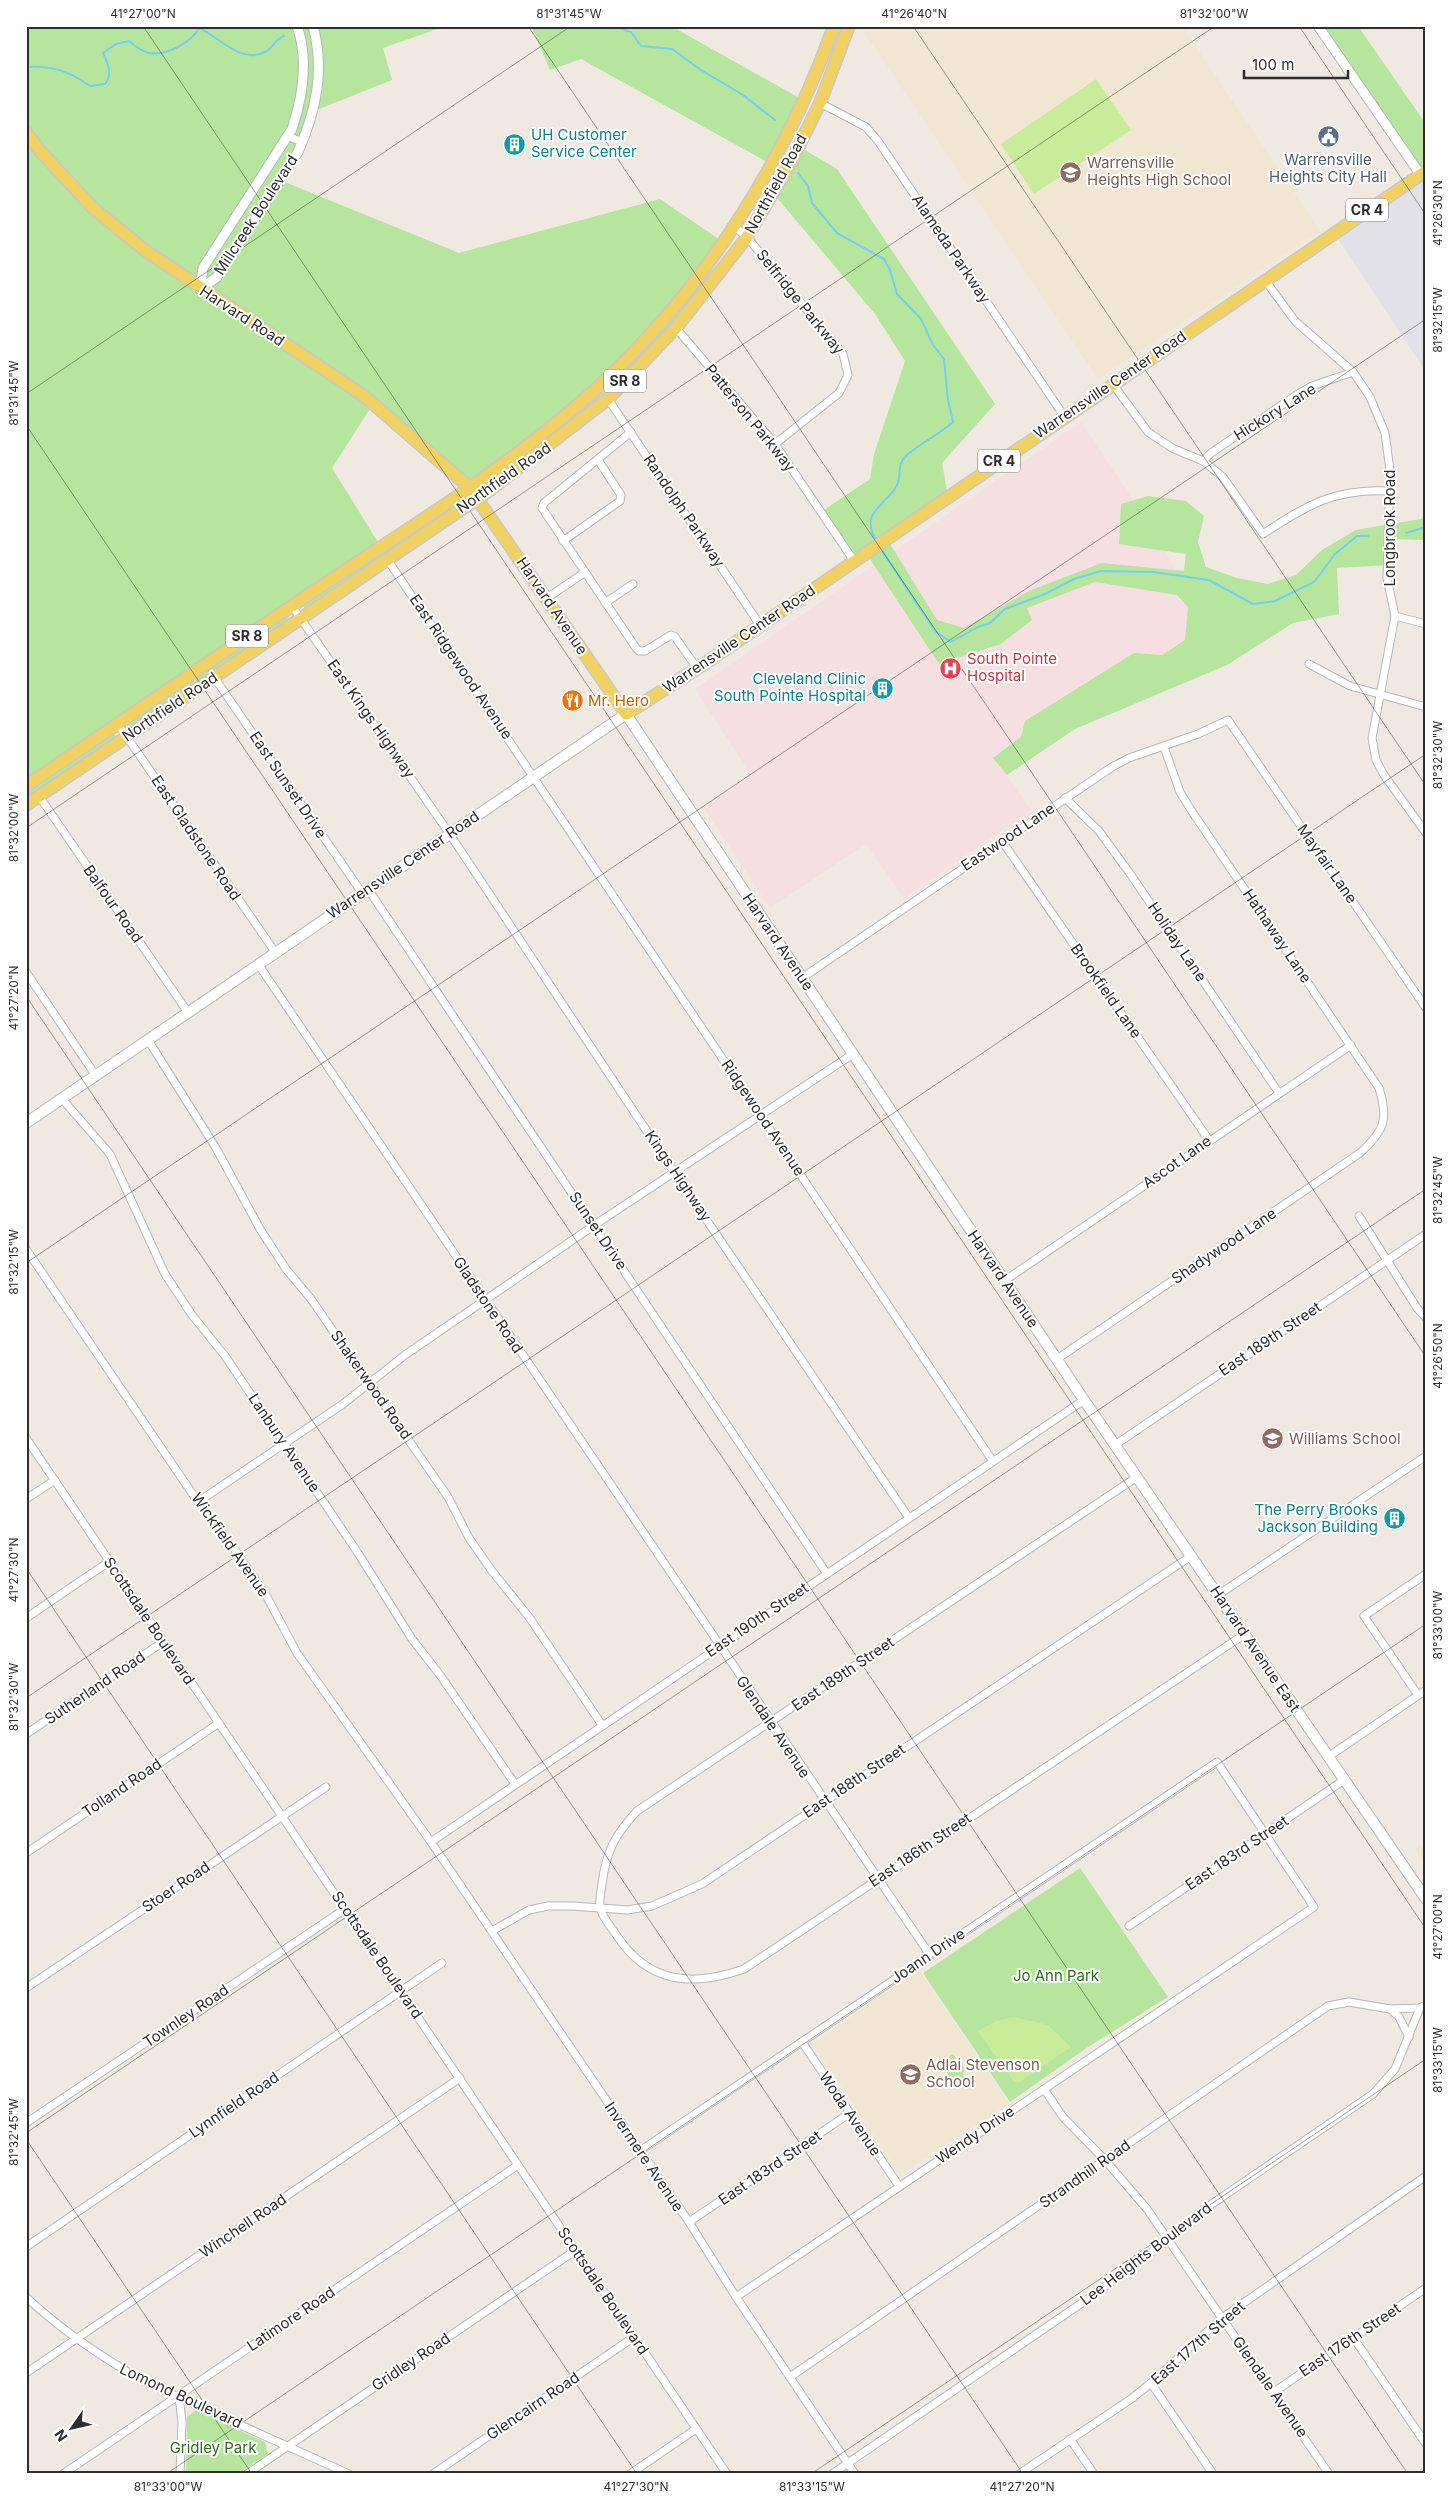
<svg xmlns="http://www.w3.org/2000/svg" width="1452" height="2500" font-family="Inter,sans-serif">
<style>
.industrial{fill:#e3e1e8}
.education{fill:#f0e6d1}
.medical{fill:#f5dfe0}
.green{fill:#b6e59e}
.pitch{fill:#c9ec9a}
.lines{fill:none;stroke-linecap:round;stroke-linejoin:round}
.stream{stroke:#75cff0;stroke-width:2}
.minor-casing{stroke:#b4b7c1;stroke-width:9}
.tertiary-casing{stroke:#b4b7c1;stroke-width:11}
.secondary-casing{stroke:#b4b7c1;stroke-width:12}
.primary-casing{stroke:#c9c9c9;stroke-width:14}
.minor{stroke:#fff;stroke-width:7}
.tertiary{stroke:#fff;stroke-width:9}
.secondary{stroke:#fff;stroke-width:10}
.primary{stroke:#f2d163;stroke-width:11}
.ticks{fill:none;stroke:#2e2e2e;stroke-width:1;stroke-opacity:0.45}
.labels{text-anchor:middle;stroke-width:4;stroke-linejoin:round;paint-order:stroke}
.shield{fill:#fff;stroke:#6d6d6d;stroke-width:1}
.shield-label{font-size:14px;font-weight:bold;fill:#2e2e2e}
.culture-label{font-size:15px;fill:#0d838f;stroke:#fff;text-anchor:end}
.service-label{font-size:15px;fill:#4e5e75;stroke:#fff}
.education-label{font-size:15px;fill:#785e54;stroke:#fff;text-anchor:start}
.street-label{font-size:15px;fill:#2e2e2e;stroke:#fff}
.health-label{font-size:15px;fill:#be3a42;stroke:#fff;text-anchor:start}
.food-label{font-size:15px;fill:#c56008;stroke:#fff;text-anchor:start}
.park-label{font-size:15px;fill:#2c6e1b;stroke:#fff}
.neatline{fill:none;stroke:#2e2e2e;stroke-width:2}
.ticks-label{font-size:12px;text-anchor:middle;fill:#2e2e2e}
</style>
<rect width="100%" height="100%" fill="#efe9e1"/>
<path class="industrial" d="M1426,171v201l-92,-139z"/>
<g class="education">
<path d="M860,26h322l138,205 -222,148z"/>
<path d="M1426,1842v24l-11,-17z"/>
<path d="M918,1969l91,135 -109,70 -87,-130z"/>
</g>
<path class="medical" d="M1081,422l71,106 67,119 -218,120 30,43 -127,89 -38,-55 -96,64 -66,-100 47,-33 -56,-86z"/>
<g class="green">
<path d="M26,26h420l-63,22 9,32 -78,31 -34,69 179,73 201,-54 63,43 -99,120 -155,125 -96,-83 -41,64 49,79 -97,69 5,2 -1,3 -158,107 -2,-4 2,-3 146,-99 -5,-9 -245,167z"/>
<path d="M531,26h140l132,74 -32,64 -190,-105 -31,11z"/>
<path d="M1318,26h40l65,94 3,-1v52l-6,3z"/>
<path d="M803,149l34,20 158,235 -53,59 6,33 -61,43 50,81 27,8 67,-38 71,-27 82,8 2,-17 -67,-10 2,-40 27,-8 38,5 18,15 -6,26 8,25 31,11 31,6 28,-9 26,-25 34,-20 70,-12v22l-38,-1 -1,26 -50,3 2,46 -46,9 -66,42 -152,64 -68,46 -14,-17 28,-21 4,-16 109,-68 28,2 23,-15 3,-33 -11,-12 -82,-13 -68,26 5,12 -31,24 -62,20 -73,-111 -12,8 -33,-49 49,-33 4,-25 31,-93 -30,-47 -102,-121z"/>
<path d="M728,244c-2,11 -16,21 -21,31 -4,5 -5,12 -8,17 -56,78 -134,136 -209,193l-2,-1 64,-48z"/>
<path d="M472,491l-90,66 -78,52 -1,-5z"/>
<path d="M111,734l4,1 -1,5 -88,59v-7z"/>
<path d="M1080,1868l88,129 -80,50 -78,55 -87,-129z"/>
<path d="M953,2054l11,14 -1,10 -3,2h-8l-9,-13 -3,1v-5z"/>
<path d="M196,2410l69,32 3,12 -31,20h-51l1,-57z"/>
</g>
<g class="pitch">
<path d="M1096,79l35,51 -97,64 -33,-50z"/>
<path d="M1014,2017l34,8 23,22 -53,36 -4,-1 -36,-51 18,-10z"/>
</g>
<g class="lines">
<g class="stream">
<path d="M615,26l16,6 10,14 31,3 29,21 42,25 32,25"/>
<path d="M26,67c26,-2 43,4 64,19l15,-2c8,-10 3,-20 -2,-31l13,-9 13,-3c5,4 13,11 20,12 17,3 42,-10 50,-25 19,8 40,35 64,25 9,-3 13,-15 21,-17"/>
<path d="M798,173l10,13 4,17 25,30 47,26 6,11 7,24 24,25 12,26 11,14 4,41 5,22c-14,13 -33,21 -47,34 -10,9 -4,19 -9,29 -11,21 -38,27 -21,55"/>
<path d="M1406,533l20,-6"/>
<path d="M881,549l54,82 16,11 27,-15 12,-4 15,-14 40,-15 29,-15 27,-8 52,1 56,8 44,24 22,-3 39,-19 21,-28 22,-18h11"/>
</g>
<defs>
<g id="minor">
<path d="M820,103l46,24 12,14 186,275"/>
<path d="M288,136l14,6"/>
<path d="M734,226l13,11 96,117 5,21 -9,18 -64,51"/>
<path d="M1265,280l30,41 58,51 17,25 15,36 5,37 -3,108 8,38 -23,122 4,22 8,15 42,58"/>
<path d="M676,328l99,116 79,117"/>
<path d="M1112,383l36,49 24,16 31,13 20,16 40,57c44,-29 72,-46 126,-43"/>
<path d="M608,399l152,226"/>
<path d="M631,432l-87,71 -2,5 94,140 3,3h6l26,-16 4,2 22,31"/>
<path d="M1203,461l8,-8 87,-59 14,-8 41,-14"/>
<path d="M563,541l57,-40 1,-6 -23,-35"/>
<path d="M387,559l605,901"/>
<path d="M547,598l37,-25"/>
<path d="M605,603l28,-19"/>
<path d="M292,606l157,227 225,339 235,346"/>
<path d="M1395,616l31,8"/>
<path d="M1309,664l41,22 76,21"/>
<path d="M214,677l148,216"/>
<path d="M118,724l157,228"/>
<path d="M39,796l148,215"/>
<path d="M1065,798l34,33 32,44 148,218"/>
<path d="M1002,841l207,299"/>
<path d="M368,889l459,685"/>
<path d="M258,964l672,991"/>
<path d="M26,972l70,104"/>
<path d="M802,978l310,-211 17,-9 69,-24 30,-14 198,288"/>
<path d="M148,1040l68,108 44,81 26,40 25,30 137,198 21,41 23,33 37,46 73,108"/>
<path d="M62,1099l48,55 55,120 27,41 33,41 133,197 54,86 28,36 75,109"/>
<path d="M1359,1216l58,92 9,10"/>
<path d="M26,1249l172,253 40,52 29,43 30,56 134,189 258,380 47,75 119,177"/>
<path d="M1004,1281l347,-236"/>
<path d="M1057,1359l303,-206c24,-22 29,-33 19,-65l-188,-278 -11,-18 -16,-45"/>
<path d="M26,1438l701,1036"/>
<path d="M1115,1445l311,-211"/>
<path d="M1137,1477l-500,334c-22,24 -31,40 -35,73 -1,7 -3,16 -2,23 1,9 12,21 17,29 32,48 76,51 127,33l501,-335"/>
<path d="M26,1499l29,-19"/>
<path d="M198,1502l145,-98 62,-49 194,-133 254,-168"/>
<path d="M1218,1595l208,-139"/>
<path d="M26,1618l84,-57"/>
<path d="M1418,1695l-54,-79 62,-42"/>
<path d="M26,1734l137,-92"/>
<path d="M1328,1757l98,-67"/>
<path d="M431,1842l653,-442"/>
<path d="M26,1853l193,-130"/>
<path d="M1129,1926l215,-146"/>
<path d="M492,1931l37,-21 19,-4h25l54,4 25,-4 50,-22 489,-328"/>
<path d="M26,1988l300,-201"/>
<path d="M1390,2009l9,8 10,20"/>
<path d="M802,2042l97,144"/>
<path d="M1044,2089l19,28 42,43 42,49 182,265"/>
<path d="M26,2123l319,-214"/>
<path d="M640,2151l577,-389 97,145 -578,390"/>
<path d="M689,2222l161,-109"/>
<path d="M26,2247l416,-284"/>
<path d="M26,2297c35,33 77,61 119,85l204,92"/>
<path d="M1353,2337l73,107"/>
<path d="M26,2373l434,-295"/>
<path d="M790,2377l538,-371 21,-4 41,7 30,-1"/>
<path d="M1151,2383l62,91"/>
<path d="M1274,2392l152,-104"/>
<path d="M179,2396l3,26 -2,52"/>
<path d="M1070,2439l24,35"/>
<path d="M63,2474l455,-309"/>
<path d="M247,2474l329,-224"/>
<path d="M433,2474l201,-137"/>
<path d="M630,2474l66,-45"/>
<path d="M832,2474l260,-178 76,-56 35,-30 170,-116 22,-25 25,-61 6,-3"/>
<path d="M1019,2474l112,-75 20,-16 71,-65 204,-142"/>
</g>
<g id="tertiary">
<path d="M1318,26l102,148"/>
<path d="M200,289l17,-12 81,-125c18,-41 27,-81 15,-126"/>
<path d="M200,289l3,-21 89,-139c11,-33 17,-69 5,-103"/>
</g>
<path id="secondary" d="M26,1123l600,-409 458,686 342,499"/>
<g id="primary">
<path d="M26,132l14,19 54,58 52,42 218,145 105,91 157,227 78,-50 722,-493"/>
<path d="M26,786c96,-65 192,-130 288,-195 94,-62 198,-126 282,-202 107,-98 189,-226 238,-363"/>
<path d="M26,805l464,-315 118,-91 68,-71 71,-91 44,-75 29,-59 29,-77"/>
</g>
</defs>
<use href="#minor" class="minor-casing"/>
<use href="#tertiary" class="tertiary-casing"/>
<use href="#secondary" class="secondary-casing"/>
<use href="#primary" class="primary-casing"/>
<use href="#minor" class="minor"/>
<use href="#tertiary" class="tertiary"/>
<use href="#secondary" class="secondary"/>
<use href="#primary" class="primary"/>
</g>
<path class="ticks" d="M143,26l1283,1903M528,26l898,1331M913,26l513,760M1299,26l127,189M26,394l545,-368M26,425l1382,2049M26,828l1189,-802M26,996l997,1478M26,1263l1400,-944M26,1568l611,906M26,1698l1400,-944M26,2133l1400,-944M26,2139l226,335M166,2474l1260,-850M811,2474l615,-415"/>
<defs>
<symbol id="civic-disc" viewBox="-11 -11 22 22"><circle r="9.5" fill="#5c6f8a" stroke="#fff"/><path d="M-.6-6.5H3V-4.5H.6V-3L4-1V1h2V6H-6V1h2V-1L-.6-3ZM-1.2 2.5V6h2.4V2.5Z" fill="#fff"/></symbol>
<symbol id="building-disc" viewBox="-11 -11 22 22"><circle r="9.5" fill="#0f9aa8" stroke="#fff"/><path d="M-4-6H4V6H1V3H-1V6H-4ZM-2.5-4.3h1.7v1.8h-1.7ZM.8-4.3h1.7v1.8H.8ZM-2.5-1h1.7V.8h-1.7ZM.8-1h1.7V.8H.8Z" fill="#fff"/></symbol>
<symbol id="school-disc" viewBox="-11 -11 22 22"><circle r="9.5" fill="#8d6e63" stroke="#fff"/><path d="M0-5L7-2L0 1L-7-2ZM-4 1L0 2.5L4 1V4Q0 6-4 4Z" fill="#fff"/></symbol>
<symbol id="hospital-disc" viewBox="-11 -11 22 22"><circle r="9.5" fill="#e0444e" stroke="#fff"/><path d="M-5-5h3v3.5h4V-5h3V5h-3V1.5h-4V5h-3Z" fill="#fff"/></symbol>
<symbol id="restaurant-disc" viewBox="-11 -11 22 22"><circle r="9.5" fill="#e8710a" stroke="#fff"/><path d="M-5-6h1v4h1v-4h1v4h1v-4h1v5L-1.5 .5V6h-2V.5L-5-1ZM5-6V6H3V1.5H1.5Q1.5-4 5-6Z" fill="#fff"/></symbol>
</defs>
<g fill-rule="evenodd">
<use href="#civic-disc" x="1316" y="124" width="25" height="25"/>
<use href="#building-disc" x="502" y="132" width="25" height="25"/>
<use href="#school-disc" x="1058" y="160" width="25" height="25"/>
<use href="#hospital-disc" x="938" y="656" width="25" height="25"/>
<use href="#building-disc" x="870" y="676" width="25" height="25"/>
<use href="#restaurant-disc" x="560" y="688" width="25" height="25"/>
<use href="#school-disc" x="1260" y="1426" width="25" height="25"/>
<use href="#building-disc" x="1382" y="1506" width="25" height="25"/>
<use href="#school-disc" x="898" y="2062" width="25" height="25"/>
</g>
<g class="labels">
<g class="shield">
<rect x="1346" y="198.5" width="42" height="23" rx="4"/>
<rect x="604" y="369.5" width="42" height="23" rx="4"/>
<rect x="978" y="449.5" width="42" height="23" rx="4"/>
<rect x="226" y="624.5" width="42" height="23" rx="4"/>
</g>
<g class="shield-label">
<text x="1367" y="215">CR 4</text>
<text x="625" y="386">SR 8</text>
<text x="999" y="466">CR 4</text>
<text x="247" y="641">SR 8</text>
</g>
<g class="culture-label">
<text x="531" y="140" text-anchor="start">UH Customer<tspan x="531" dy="17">Service Center</tspan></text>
<text x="866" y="684">Cleveland Clinic<tspan x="866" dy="17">South Pointe Hospital</tspan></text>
<text x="1378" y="1515">The Perry Brooks<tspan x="1378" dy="17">Jackson Building</tspan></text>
</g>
<g class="service-label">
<text x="1328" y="165">Warrensville<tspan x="1328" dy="17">Heights City Hall</tspan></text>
</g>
<g class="education-label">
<text x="1087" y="168">Warrensville<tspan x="1087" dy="17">Heights High School</tspan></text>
<text x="1289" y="1444">Williams School</text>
<text x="926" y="2070">Adlai Stevenson<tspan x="926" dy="17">School</tspan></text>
</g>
<g class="street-label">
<text transform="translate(776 184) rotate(-61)" y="5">Northfield Road</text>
<text transform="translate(256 215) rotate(-57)" y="5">Millcreek Boulevard</text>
<text transform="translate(951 249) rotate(56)" y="5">Alameda Parkway</text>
<text transform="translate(800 302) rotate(51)" y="5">Selfridge Parkway</text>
<text transform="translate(242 316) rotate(33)" y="5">Harvard Road</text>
<text transform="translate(1110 385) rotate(-34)" y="5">Warrensville Center Road</text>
<text transform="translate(1275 412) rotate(-32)" y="5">Hickory Lane</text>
<text transform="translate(750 418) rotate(51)" y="5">Patterson Parkway</text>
<text transform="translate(504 478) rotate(-35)" y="5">Northfield Road</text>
<text transform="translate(684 511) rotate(56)" y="5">Randolph Parkway</text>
<text transform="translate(1390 528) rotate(-90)" y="5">Longbrook Road</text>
<text transform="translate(552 606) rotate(56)" y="5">Harvard Avenue</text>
<text transform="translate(739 639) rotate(-34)" y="5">Warrensville Center Road</text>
<text transform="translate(461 667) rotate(56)" y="5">East Ridgewood Avenue</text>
<text transform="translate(170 707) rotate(-34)" y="5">Northfield Road</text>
<text transform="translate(371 719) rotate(55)" y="5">East Kings Highway</text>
<text transform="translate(288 785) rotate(56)" y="5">East Sunset Drive</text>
<text transform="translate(1008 837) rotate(-34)" y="5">Eastwood Lane</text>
<text transform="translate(196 838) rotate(56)" y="5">East Gladstone Road</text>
<text transform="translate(1327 864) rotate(55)" y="5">Mayfair Lane</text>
<text transform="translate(403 865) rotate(-34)" y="5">Warrensville Center Road</text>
<text transform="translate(113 904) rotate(55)" y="5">Balfour Road</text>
<text transform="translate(1277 936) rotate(56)" y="5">Hathaway Lane</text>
<text transform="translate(778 942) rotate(56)" y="5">Harvard Avenue</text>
<text transform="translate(1177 942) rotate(56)" y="5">Holiday Lane</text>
<text transform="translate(1106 991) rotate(55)" y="5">Brookfield Lane</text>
<text transform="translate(763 1118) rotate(56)" y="5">Ridgewood Avenue</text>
<text transform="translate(1177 1162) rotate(-35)" y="5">Ascot Lane</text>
<text transform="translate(678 1176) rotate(56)" y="5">Kings Highway</text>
<text transform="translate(598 1231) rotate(56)" y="5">Sunset Drive</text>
<text transform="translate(1224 1246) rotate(-34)" y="5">Shadywood Lane</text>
<text transform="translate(1003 1279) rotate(56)" y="5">Harvard Avenue</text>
<text transform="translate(488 1305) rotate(56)" y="5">Gladstone Road</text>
<text transform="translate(1270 1339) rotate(-34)" y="5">East 189th Street</text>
<text transform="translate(371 1385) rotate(55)" y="5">Shakerwood Road</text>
<text transform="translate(284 1443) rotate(56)" y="5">Lanbury Avenue</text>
<text transform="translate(230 1545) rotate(55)" y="5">Wickfield Avenue</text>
<text transform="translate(757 1620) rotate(-34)" y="5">East 190th Street</text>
<text transform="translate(149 1621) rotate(56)" y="5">Scottsdale Boulevard</text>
<text transform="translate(1255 1649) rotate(56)" y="5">Harvard Avenue East</text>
<text transform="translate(843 1674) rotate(-34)" y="5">East 189th Street</text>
<text transform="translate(95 1688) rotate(-34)" y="5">Sutherland Road</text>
<text transform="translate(773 1727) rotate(56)" y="5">Glendale Avenue</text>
<text transform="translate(854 1781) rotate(-34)" y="5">East 188th Street</text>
<text transform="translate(122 1788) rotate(-34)" y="5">Tolland Road</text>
<text transform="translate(920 1850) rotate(-34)" y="5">East 186th Street</text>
<text transform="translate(1237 1853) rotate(-34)" y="5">East 183rd Street</text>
<text transform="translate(176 1887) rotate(-34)" y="5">Stoer Road</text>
<text transform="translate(377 1955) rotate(56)" y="5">Scottsdale Boulevard</text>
<text transform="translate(928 1956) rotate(-34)" y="5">Joann Drive</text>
<text transform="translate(186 2016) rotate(-34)" y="5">Townley Road</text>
<text transform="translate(234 2105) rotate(-34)" y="5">Lynnfield Road</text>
<text transform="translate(850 2114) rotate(56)" y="5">Woda Avenue</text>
<text transform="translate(975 2135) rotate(-34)" y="5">Wendy Drive</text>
<text transform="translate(644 2157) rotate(56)" y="5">Invermere Avenue</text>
<text transform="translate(770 2168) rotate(-34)" y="5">East 183rd Street</text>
<text transform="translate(1085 2174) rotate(-35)" y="5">Strandhill Road</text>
<text transform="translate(243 2226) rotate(-34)" y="5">Winchell Road</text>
<text transform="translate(1146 2254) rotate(-37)" y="5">Lee Heights Boulevard</text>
<text transform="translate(603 2291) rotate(56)" y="5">Scottsdale Boulevard</text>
<text transform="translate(291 2319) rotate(-34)" y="5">Latimore Road</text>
<text transform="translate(1350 2340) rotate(-34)" y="5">East 176th Street</text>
<text transform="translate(1198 2343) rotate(-41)" y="5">East 177th Street</text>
<text transform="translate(411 2362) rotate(-34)" y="5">Gridley Road</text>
<text transform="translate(1270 2387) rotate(55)" y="5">Glendale Avenue</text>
<text transform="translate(181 2396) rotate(25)" y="5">Lomond Boulevard</text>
<text transform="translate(533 2406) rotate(-34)" y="5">Glencairn Road</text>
</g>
<g class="health-label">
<text x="967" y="664">South Pointe<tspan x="967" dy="17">Hospital</tspan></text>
</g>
<g class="food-label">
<text x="588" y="706">Mr. Hero</text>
</g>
<g class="park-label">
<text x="1056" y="1981">Jo Ann Park</text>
<text x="213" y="2453">Gridley Park</text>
</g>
</g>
<rect width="1452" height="2500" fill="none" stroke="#ffffff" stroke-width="55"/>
<g transform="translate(72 2428) rotate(236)" stroke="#ffffff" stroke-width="4" paint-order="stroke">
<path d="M0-4L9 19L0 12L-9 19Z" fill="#2e2e2e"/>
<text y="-8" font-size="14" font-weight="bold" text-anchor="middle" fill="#2e2e2e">N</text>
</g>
<path d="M1244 70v8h104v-8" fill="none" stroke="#2e2e2e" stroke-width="2.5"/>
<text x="1252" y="70" font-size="15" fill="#2e2e2e" stroke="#ffffff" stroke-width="4" paint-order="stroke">100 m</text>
<rect x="28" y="28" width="1396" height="2444" class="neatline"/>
<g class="ticks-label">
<text x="143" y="18">41°27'00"N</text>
<text x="569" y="18">81°31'45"W</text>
<text x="914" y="18">41°26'40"N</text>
<text x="1214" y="18">81°32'00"W</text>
<text transform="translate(1438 213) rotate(-90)" y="4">41°26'30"N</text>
<text transform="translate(1438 320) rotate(-90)" y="4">81°32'15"W</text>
<text transform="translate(14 393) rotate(-90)" y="4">81°31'45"W</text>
<text transform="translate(1438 755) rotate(-90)" y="4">81°32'30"W</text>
<text transform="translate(14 828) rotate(-90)" y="4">81°32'00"W</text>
<text transform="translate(14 998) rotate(-90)" y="4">41°27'20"N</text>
<text transform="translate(1438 1190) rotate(-90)" y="4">81°32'45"W</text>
<text transform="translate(14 1262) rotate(-90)" y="4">81°32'15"W</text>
<text transform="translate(1438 1356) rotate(-90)" y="4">41°26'50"N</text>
<text transform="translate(14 1570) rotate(-90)" y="4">41°27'30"N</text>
<text transform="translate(1438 1625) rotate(-90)" y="4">81°33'00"W</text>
<text transform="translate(14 1697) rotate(-90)" y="4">81°32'30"W</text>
<text transform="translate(1438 1927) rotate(-90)" y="4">41°27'00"N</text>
<text transform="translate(1438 2060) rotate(-90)" y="4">81°33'15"W</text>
<text transform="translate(14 2132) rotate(-90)" y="4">81°32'45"W</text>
<text x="168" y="2491">81°33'00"W</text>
<text x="636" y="2491">41°27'30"N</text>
<text x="812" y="2491">81°33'15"W</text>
<text x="1022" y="2491">41°27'20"N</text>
</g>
</svg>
